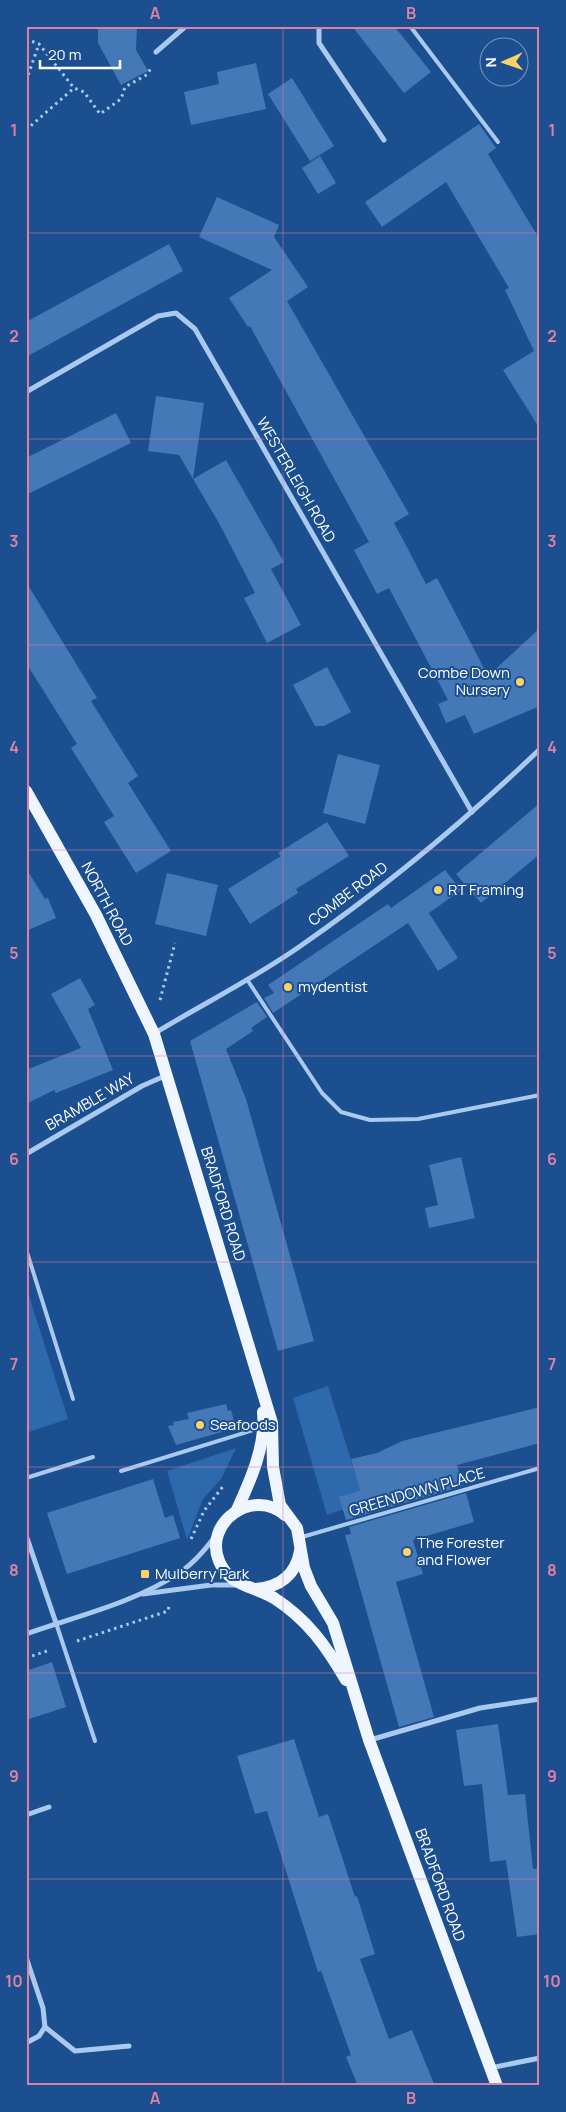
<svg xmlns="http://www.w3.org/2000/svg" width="566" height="2112" font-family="Manrope,sans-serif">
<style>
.green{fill:#2e69ad}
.building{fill:#4478b7}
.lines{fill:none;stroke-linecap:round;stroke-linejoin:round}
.path{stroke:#a9c9ee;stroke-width:3;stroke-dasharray:2.5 4;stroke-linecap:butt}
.service{stroke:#a9c9ee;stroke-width:4}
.minor{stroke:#a9c9ee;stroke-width:5}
.primary{stroke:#f0f6ff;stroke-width:12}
.grid{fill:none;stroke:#dd80a5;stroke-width:1;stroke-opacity:0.55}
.poi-dot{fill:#ffd166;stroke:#1b4f8f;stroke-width:2}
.labels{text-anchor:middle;stroke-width:4;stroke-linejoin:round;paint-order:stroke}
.street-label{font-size:15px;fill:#fff;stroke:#1b4f8f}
.poi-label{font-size:15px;fill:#fff;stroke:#1b4f8f;text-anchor:start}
.neatline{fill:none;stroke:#dd80a5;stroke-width:2}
.grid-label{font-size:16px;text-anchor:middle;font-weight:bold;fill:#dd80a5}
</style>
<rect width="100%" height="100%" fill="#1b4f8f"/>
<g class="green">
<path d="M26,1286l42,133 -42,14z"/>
<path d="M328,1386l36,116 -37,13 -34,-117z"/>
<path d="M236,1448l-15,31 -18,20 -16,41 -20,-69z"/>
</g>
<g class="building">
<path d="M98,26h39l-1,24 12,21 -27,14 -23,-42z"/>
<path d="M352,26h42l37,46 -27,21z"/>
<path d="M256,63l10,46 -75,16 -7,-33 35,-8 -2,-12z"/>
<path d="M292,78l42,68 -24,15 -42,-67z"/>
<path d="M479,124l17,24 -8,6 52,86v189l-37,-59 31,-19 -29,-61 4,-2 -63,-106 -64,45 -17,-25z"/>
<path d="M320,156l16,27 -18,11 -16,-26z"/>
<path d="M217,197l62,28 -5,12 34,50 -21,14 122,213 -15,9 14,26 18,35 11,-6 51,98 52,-48v78l-66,28 -9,-19 -19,8 -8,-19 10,-4 -59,-112 -12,6 -23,-44 15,-8 -119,-216 -2,1 -19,-29 43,-28 -73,-33z"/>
<path d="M169,244l14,27 -157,86v-35z"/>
<path d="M156,396l48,7 -11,76 33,-19 58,102 -13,7 30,56 -34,18 -23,-45 11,-5 -35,-68 -41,-70 -31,-4z"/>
<path d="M116,413l15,30 -105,52v-37z"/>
<path d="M26,582l71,116 -6,3 47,75 -10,7 43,68 -35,22 -32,-51 10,-6 -43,-68 6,-4 -51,-81z"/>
<path d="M327,667l24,45 -27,14h-9l-22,-41z"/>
<path d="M338,754l42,11 -15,59 -42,-11z"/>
<path d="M540,803v51l-59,49 -25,-29z"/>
<path d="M327,822l22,34 -53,33 2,4 -48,31 -22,-35 53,-33 -3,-3z"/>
<path d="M26,868l19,31 3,-1 8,20 -30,13z"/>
<path d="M445,870l16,20 -32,23 29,45 -20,13 -30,-48 -135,90 -9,-15 10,-5 -6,-8 120,-81 3,4z"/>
<path d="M167,873l51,12 -12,51 -51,-12z"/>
<path d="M80,978l15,27 -7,4 25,61 -57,23 -2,-3 -28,14v-34l55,-22 -30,-54z"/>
<path d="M257,1002l10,15 -16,11 2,3 -27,18 20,50 68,242 -36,10 -88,-310z"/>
<path d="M461,1157l14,61 -46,10 -4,-20 13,-3 -9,-40z"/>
<path d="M226,1404l2,7 3,-1 5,18 -60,17 -8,-19 6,-1 -1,-3 16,-3 -2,-6z"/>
<path d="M540,1407v36l-83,22 6,21 -117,34 -7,-23 21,-6 -9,-32 26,-6 25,-12z"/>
<path d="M153,1479l12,39 8,-3 7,23 -113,36 -20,-61z"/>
<path d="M466,1493l8,29 -61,18 10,34 -27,8 38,135 -35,10 -54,-192 6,-1 -2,-7z"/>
<path d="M52,1662l14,45 -40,13v-49z"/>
<path d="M498,1724l10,71 17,-1 8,75 7,-1v66l-23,3 -11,-77 -16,2 -8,-78 -18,2 -8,-56z"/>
<path d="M294,1739l25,78 9,-3 27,83 2,-1 18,58 -15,5 29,80 23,-9 23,56h-77l-12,-29 5,-2 -30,-84 -3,1 -51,-161 -12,3 -18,-58z"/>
</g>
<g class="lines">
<g class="path">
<path d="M26,39l13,5 35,44 10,4 16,22 21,-15 4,-12 23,-13 3,-7"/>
<path d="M26,81l13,-37"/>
<path d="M26,130l48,-42"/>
<path d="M160,1000l15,-57"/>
<path d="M191,1539l13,-28 20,-26"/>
<path d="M77,1641l91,-30 1,-5"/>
<path d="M26,1658l24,-8"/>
</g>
<g class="service">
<path d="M410,26l88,116"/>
<path d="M248,981l74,112 19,19 29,8 48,-1 122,-24"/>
<path d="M26,1249l47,150"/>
<path d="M121,1471l139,-43"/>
<path d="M26,1478l67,-21"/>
<path d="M302,1537l238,-69"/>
<path d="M56,1623l39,118"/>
</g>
<g class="minor">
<path d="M319,26v17l65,97"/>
<path d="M156,52l30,-26"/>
<path d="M26,392l132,-76 18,-3 19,16 277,483"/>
<path d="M155,1033c48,-29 98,-54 144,-86 85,-59 166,-126 241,-198"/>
<path d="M26,1154l116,-68 25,-11"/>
<path d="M26,1535l30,88"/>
<path d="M143,1594l68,-9h26"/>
<path d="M26,1634c51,-18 108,-31 153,-61 14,-9 25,-22 35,-35"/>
<path d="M370,1740l110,-32 60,-9"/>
<path d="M26,1815l23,-8"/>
<path d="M26,1957l17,51 2,19"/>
<path d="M26,2043l13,-7 6,-9 30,24 54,-5"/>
<path d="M490,2068l50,-10"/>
</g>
<g class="primary">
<path d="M26,791l70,124 58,119 118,389 1,44 7,38 17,23 7,40 7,18 22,37 36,117 128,346"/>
<path d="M237,1510c14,-31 29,-64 26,-98"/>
<path d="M285,1515c-31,-28 -82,7 -66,46 10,25 35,25 55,37 34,22 52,48 72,82"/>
<path d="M256,1589c23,-2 40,-14 44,-38"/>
</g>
</g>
<path class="grid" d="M283,26v2060M26,233h514M26,439h514M26,645h514M26,850h514M26,1056h514M26,1262h514M26,1467h514M26,1673h514M26,1879h514"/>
<g class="poi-dot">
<circle cx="520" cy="682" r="5"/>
<circle cx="438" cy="890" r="5"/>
<circle cx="288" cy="987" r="5"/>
<circle cx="200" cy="1425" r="5"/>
<circle cx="407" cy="1552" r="5"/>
<rect x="140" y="1569" width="10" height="10" rx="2.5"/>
</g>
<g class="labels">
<g class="street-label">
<text transform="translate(296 480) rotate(60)" y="5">WESTERLEIGH ROAD</text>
<text transform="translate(348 894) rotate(-37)" y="5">COMBE ROAD</text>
<text transform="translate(107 904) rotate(62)" y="5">NORTH ROAD</text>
<text transform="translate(90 1102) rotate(-30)" y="5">BRAMBLE WAY</text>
<text transform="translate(223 1204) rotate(73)" y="5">BRADFORD ROAD</text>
<text transform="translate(417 1492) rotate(-16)" y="5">GREENDOWN PLACE</text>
<text transform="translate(440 1885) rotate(70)" y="5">BRADFORD ROAD</text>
</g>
<g class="poi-label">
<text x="510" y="678" text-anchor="end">Combe Down<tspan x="510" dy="17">Nursery</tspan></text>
<text x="448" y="895">RT Framing</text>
<text x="298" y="992">mydentist</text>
<text x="210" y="1430">Seafoods</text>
<text x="417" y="1548">The Forester<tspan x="417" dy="17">and Flower</tspan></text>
<text x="155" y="1579">Mulberry Park</text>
</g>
</g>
<rect width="566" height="2112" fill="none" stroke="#1b4f8f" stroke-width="55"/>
<g transform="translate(504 62) rotate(268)"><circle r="24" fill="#1b4f8f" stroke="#7695bc"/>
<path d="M0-4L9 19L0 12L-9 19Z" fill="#ffd166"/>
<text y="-8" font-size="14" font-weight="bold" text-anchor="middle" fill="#ffffff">N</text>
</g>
<path d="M40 60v8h80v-8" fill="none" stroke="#ffffff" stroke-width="2.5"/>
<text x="48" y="60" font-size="15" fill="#ffffff" stroke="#1b4f8f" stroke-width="4" paint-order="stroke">20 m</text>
<rect x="28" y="28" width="510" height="2056" class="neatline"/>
<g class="grid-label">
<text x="155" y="19">A</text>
<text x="411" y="19">B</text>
<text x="14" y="136">1</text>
<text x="552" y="136">1</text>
<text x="14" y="342">2</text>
<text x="552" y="342">2</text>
<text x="14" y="547">3</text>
<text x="552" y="547">3</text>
<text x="14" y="753">4</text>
<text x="552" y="753">4</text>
<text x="14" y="959">5</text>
<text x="552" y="959">5</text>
<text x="14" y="1165">6</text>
<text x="552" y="1165">6</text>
<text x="14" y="1370">7</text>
<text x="552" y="1370">7</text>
<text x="14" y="1576">8</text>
<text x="552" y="1576">8</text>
<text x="14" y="1782">9</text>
<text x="552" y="1782">9</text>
<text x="14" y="1987">10</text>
<text x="552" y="1987">10</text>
<text x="155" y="2104">A</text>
<text x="411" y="2104">B</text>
</g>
</svg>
